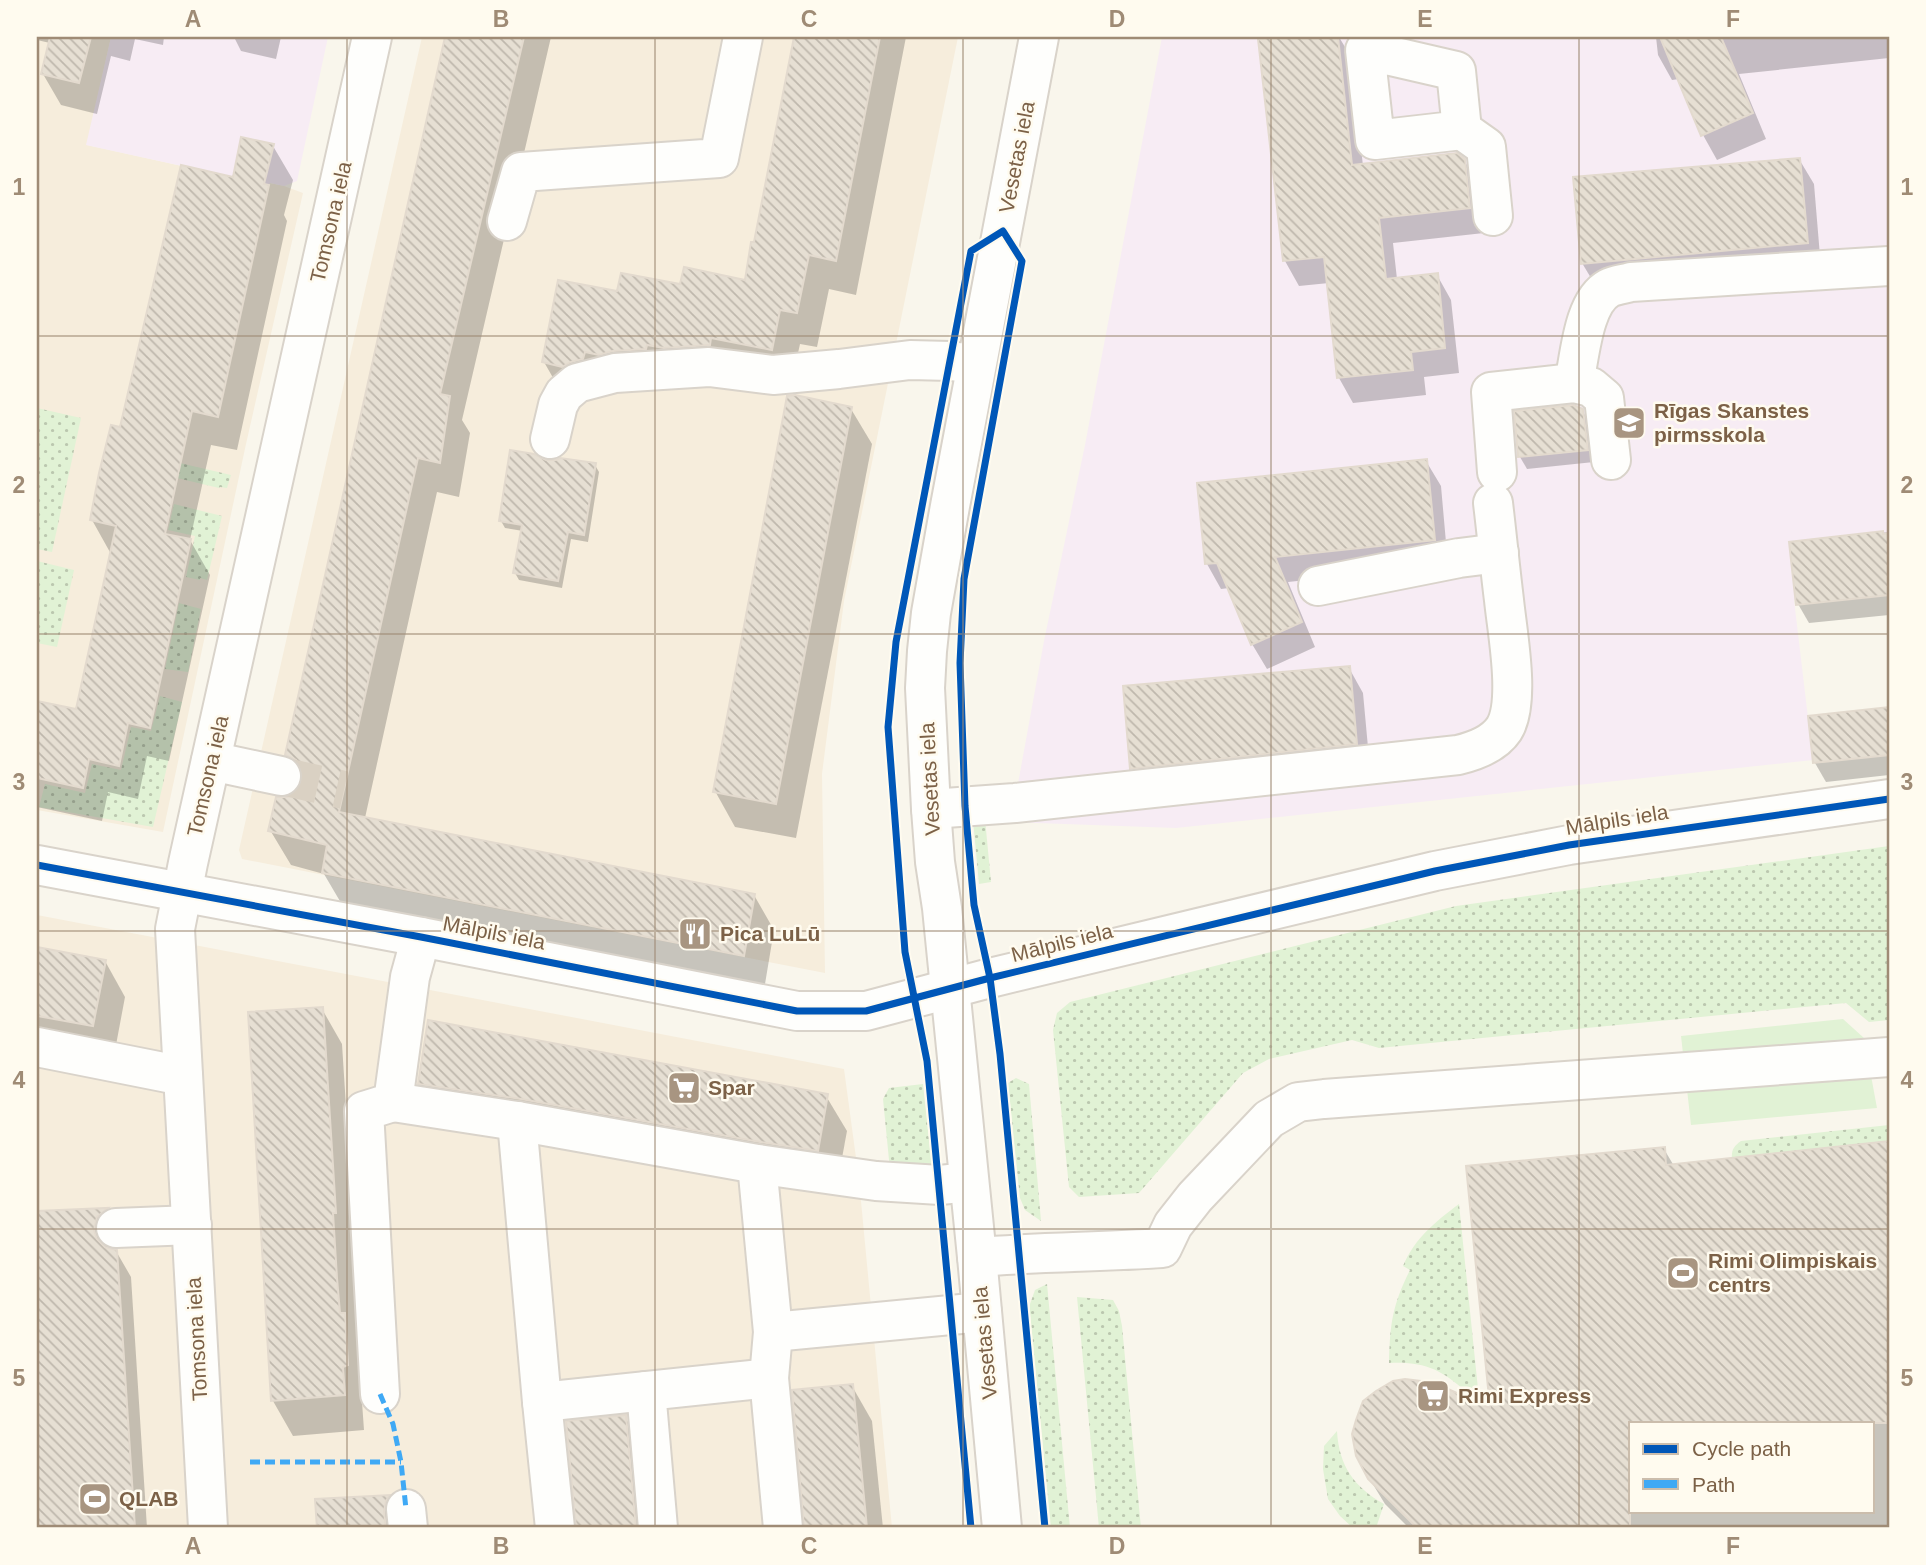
<svg xmlns="http://www.w3.org/2000/svg" width="1926" height="1565" font-family="Arial,sans-serif">
<style>
.residential{fill:#f6eddc}
.education{fill:#f7ecf4}
.grass{fill:url(#grass-dots)}
.garden{fill:#e1f2d5}
.shadow{fill:#0003;fill-rule:evenodd}
.building{fill:url(#building-back-hatch);stroke:#e3dace;stroke-width:2}
.lines{fill:none;stroke-linecap:round;stroke-linejoin:round}
.minor-tunnel{stroke:#dad1c3;stroke-width:38;stroke-dasharray:38 19;stroke-linecap:butt}
.minor-casing{stroke:#d9d3ca;stroke-width:42}
.minor{stroke:#fefefc;stroke-width:38}
.quiet{stroke:#3fa9f5;stroke-width:5;stroke-dasharray:10 5;stroke-linecap:butt}
.cycleway-casing{stroke:#fffbef;stroke-width:11}
.cycleway{stroke:#0057b8;stroke-width:7}
.grid{fill:none;stroke:#9f8b75;stroke-width:2;stroke-opacity:0.55}
.labels{text-anchor:middle;stroke-width:5;stroke-linejoin:round;paint-order:stroke}
.street-label{font-size:21px;fill:#7c6147;stroke:#fffbef}
.poi-label{font-size:21px;font-weight:bold;fill:#7c6147;stroke:#fffbef;text-anchor:start}
.neatline{fill:none;stroke:#9f8b75;stroke-width:2.5}
.grid-label{font-size:23px;text-anchor:middle;font-weight:bold;fill:#9f8b75}
</style>
<defs>
<pattern id="grass-dots" width="8" height="8" patternUnits="userSpaceOnUse" patternTransform="scale(1.75)"><rect width="8" height="8" fill="#e1f2d5"/><path d="M2 2h.1M6 6h.1" fill="none" stroke="#bbc7af" stroke-width="1.8" stroke-linecap="round"/></pattern>
<pattern id="building-back-hatch" width="6" height="6" patternUnits="userSpaceOnUse" patternTransform="scale(1.75)"><rect width="6" height="6" fill="#e6dfd3"/><path d="M-1 5l2 2M0 0l6 6M5-1l2 2" fill="none" stroke="#bfb8ad"/></pattern>
</defs>
<rect width="100%" height="100%" fill="#f9f6ec"/>
<g class="residential">
<path d="M37,37h74l-24,108 181,40 1,-2 15,3 19,7 -57,251 -83,388 -126,-22z"/>
<path d="M422,37h536l-114,564 -22,173 3,199 -583,-114 -3,-9z"/>
<path d="M37,915l807,154 15,111 33,348h-855z"/>
</g>
<g class="education">
<path d="M111,37h217l-31,144 -13,5 -14,-3 -1,2 -183,-40z"/>
<path d="M1162,37h727v496l-51,6v-3h-3l-41,7 -1,-2 -4,1 2,4 3,25h-3l1,4h2l2,25h-2l19,160 -637,68 -165,-6 33,-181 41,-196z"/>
</g>
<g class="grass">
<path d="M37,408l44,10 -29,134 -15,-3z"/>
<path d="M180,463l51,12 -4,13 -7,-1 -1,1 -42,-10z"/>
<path d="M174,504l48,12 -15,64 -7,-2v2l-14,-3 9,-41 -27,-6z"/>
<path d="M37,561l37,9 -17,77 -20,-4z"/>
<path d="M179,603l22,6 -13,63 -23,-3z"/>
<path d="M160,696l22,6 -29,125 -114,-20 6,-23 40,9 7,-29 29,6 10,-43 20,4z"/>
<path d="M985,819l6,63 -12,2 -6,-64z"/>
<path d="M1889,846v174l-20,2 -23,-19 -467,45 -27,-8 -83,19 -26,14 -104,120 -60,4 -10,-10 -16,-157 4,-17 13,-11 386,-96z"/>
<path d="M1016,1078l13,6 12,137 -16,-11 -5,-12 -12,-115z"/>
<path d="M923,1084l9,84 -42,2 -7,-71 6,-11z"/>
<path d="M1889,1125v16l-157,18c-1,-9 2,-13 9,-18z"/>
<path d="M1459,1204l19,185 -12,3c-24,-23 -44,-31 -77,-29 1,-39 3,-57 21,-93l-7,-4c12,-28 32,-44 56,-62z"/>
<path d="M1047,1284l23,244h-19l-21,-215v-9l5,-14z"/>
<path d="M1077,1297l36,3 6,11 3,15 19,202h-42z"/>
<path d="M1337,1431c2,35 17,56 47,73l-8,24h-23l-13,-12 -12,-17 -5,-30 1,-23z"/>
</g>
<path class="garden" d="M1843,1019l21,19 13,70 -186,17 -10,-89z"/>
<g class="shadow">
<path d="M37,37h127l-1,8 -28,-6 -5,22 -19,-5 -14,58 -36,-9 -18,-31 7,-31 -13,-3z"/>
<path d="M234,37h47l-5,22 -35,-8z"/>
<path d="M446,37h105l-89,383 8,13 -11,64 -22,-5 -72,326 389,77 20,35 -10,60 -420,-82 -20,-34 -33,-9 -21,-35 18,-31 10,-7 5,-10 -16,-28z"/>
<path d="M796,37h110l-50,258 -27,-6 -12,58 -17,-3 -9,41 -60,-12 -167,24 -20,-35 75,-69 63,-7 65,-4z"/>
<path d="M1292,37h47l12,20 12,109 101,-6 15,26 5,47 -91,10 4,36 40,-4 14,25 8,73 -35,4 2,18 -73,8 -14,-25 -10,-95 -30,3 -14,-25 -25,-221z"/>
<path d="M1656,37h233v21l-150,16 27,65 -49,21 -14,-25 -24,-56 -7,1 -14,-25z"/>
<path d="M273,146l20,34 -9,35 3,6 -50,229 -26,-5 -21,95 20,35 -41,186 -22,-5 -9,43 -30,-7 -6,29 -65,-14v-105l40,9 34,-157 -19,-34 30,-91 112,-250z"/>
<path d="M1799,159l15,25 7,84 -224,20 -15,-25z"/>
<path d="M851,409l21,35 -76,394 -61,-11 -20,-36z"/>
<path d="M1582,410l8,14 4,38 -67,7 -7,-12 -4,-44z"/>
<path d="M1426,461l15,25 7,79 -160,17 27,65 -48,22 -15,-25 -23,-56 -8,1 -14,-25z"/>
<path d="M545,462l50,3 4,7 -11,70 -17,-3 -9,49 -43,-8 -4,-7 8,-42 -18,-3 -4,-7z"/>
<path d="M1889,532v83l-80,8 -11,-19 -7,-61z"/>
<path d="M1349,668l14,25 7,76 -224,24 -14,-25z"/>
<path d="M1889,709v66l-63,7 -11,-19 -5,-45z"/>
<path d="M37,949l68,12 20,36 -12,64 -76,-15z"/>
<path d="M322,1009l20,35 13,204h-3l7,94 8,59 -5,1 2,28 -71,6 -20,-35 -23,-388z"/>
<path d="M419,1083l407,13 21,35 -10,54 -397,-67z"/>
<path d="M1889,1143v385h-480l-24,-24 -16,-26 123,-68 172,-261 10,17zM1630,1423h242v88h-242z"/>
<path d="M107,1210l14,24 -10,9 -2,7 7,1 15,26 16,251h-110v-315z"/>
<path d="M852,1386l20,35 11,107h-77z"/>
<path d="M625,1417l20,35 8,76h-75z"/>
<path d="M389,1497l18,31h-88l-2,-27z"/>
</g>
<g class="building">
<path d="M50,37h41l-12,46 -38,-9z"/>
<path d="M445,37h79l-84,357 10,2 -10,67 -22,-5 -79,354 416,82 -11,62 -422,-83 5,-28 -59,-14 8,-34h11l10,-6 5,-11v-10l-6,-10 -11,-5z"/>
<path d="M794,37h86l-44,224 -27,-6 -12,58 -17,-3 -8,40 -61,-12 -1,7 -46,3 -17,-3 -1,4 -33,2 -14,4 -14,-3 -2,7 -12,3 -9,5 -20,-5 16,-82 59,11 4,-18 59,11 4,-17 61,13 6,-38h3z"/>
<path d="M1275,37h63l14,128 105,-12 8,6 5,49 -91,10 7,61 52,-6 7,75 -34,4 2,18 -76,8 -13,-121 -41,4 -25,-222z"/>
<path d="M1660,37h61l32,76 -52,23z"/>
<path d="M241,137l33,7 -10,40 5,1 -51,232 -26,-6 -27,123 26,5 -41,189 -22,-5 -9,43 -30,-7 -6,29 -46,-10v-77l39,8 40,-183 -26,-6 9,-47 12,-48 9,2 61,-262 52,12z"/>
<path d="M1800,158l8,85 -227,21 -8,-87z"/>
<path d="M795,395l57,12 -76,397 -63,-12 74,-396z"/>
<path d="M1573,405l10,4 5,41 -70,7 -4,-46z"/>
<path d="M510,450l24,4 12,6h10l4,-2 36,5 -12,72 -16,-3 -10,49 -45,-8 9,-48 -23,-4z"/>
<path d="M1427,459l8,81 -160,17 27,65 -51,23 -34,-82 -12,1 -8,-81z"/>
<path d="M1883,531v3l6,-1v62l-93,10 -7,-63z"/>
<path d="M1350,666l7,78 -227,25 -7,-83z"/>
<path d="M1889,707v48l-76,8 -5,-47z"/>
<path d="M37,947l69,13 -13,66 -56,-10z"/>
<path d="M323,1007l13,206h-3l4,65 3,35h5l3,52 -5,2 2,28 -74,6 -23,-389z"/>
<path d="M428,1020l400,74 -10,57 -58,-9 -239,-43 -103,-15z"/>
<path d="M1889,1141v282h-259v105h-213l-49,-49 -12,-23 -4,-22 4,-14 7,-19 13,-10 17,-10 12,-2 16,2 16,3 53,24 -24,-242 199,-19 1,18z"/>
<path d="M108,1208l-11,9 -3,13 3,9 8,8 12,3 18,278h-98v-317z"/>
<path d="M853,1384l14,144h-63l-12,-138z"/>
<path d="M626,1415l10,113h-60l-10,-107z"/>
<path d="M390,1495l-4,6 -2,10 2,17h-69l-2,-29z"/>
</g>
<g class="lines">
<path class="minor-tunnel" d="M281,776l63,14"/>
<defs>
<g id="minor">
<path d="M1365,50l91,21 6,59 -87,10z"/>
<path d="M1462,130l24,17 7,69"/>
<path d="M507,221l14,-49 198,-14 24,-121"/>
<path d="M1574,383c6,-27 9,-81 35,-95 6,-3 15,-4 22,-6l258,-16"/>
<path d="M550,439l8,-34 6,-11 13,-11 38,-10 94,-6 64,8 66,-6 71,-9 40,1 26,3"/>
<path d="M1497,472l-6,-80 83,-9 17,4 13,11 7,62"/>
<path d="M1318,586l141,-28 40,-5"/>
<path d="M211,761l70,15"/>
<path d="M931,809l84,-6 443,-48c17,-4 36,-11 46,-26 17,-27 3,-98 0,-129 -4,-32 -7,-64 -11,-97"/>
<path d="M37,865l384,72 376,74h69l124,-33 445,-107 134,-26 320,-46"/>
<path d="M37,1047l146,29"/>
<path d="M393,1102l124,19 240,43 119,17 64,4 29,-3"/>
<path d="M517,1121l25,281 13,126"/>
<path d="M757,1164l16,168 -4,46 14,150"/>
<path d="M116,1228l76,-3"/>
<path d="M977,1257c62,-5 124,-5 185,-9l11,-23 22,-28 74,-78 29,-17 26,-3 565,-42"/>
<path d="M773,1332l209,-20"/>
<path d="M646,1391l12,137"/>
<path d="M380,1394l-16,-283 29,-9 17,-125 11,-40"/>
<path d="M542,1402l227,-24"/>
<path d="M406,1509l2,19"/>
<path d="M208,1528l-33,-599 13,-66 184,-826"/>
<path d="M1002,1528l-25,-271 -35,-349 -7,-46 -4,-53 -6,-121 2,-37 4,-38 19,-107 89,-469"/>
</g>
</defs>
<use href="#minor" class="minor-casing"/>
<use href="#minor" class="minor"/>
<g class="quiet">
<path d="M380,1394l13,30 8,38 5,47"/>
<path d="M250,1462h151"/>
</g>
<defs>
<g id="cycleway">
<path d="M37,865l384,72 376,74h69l124,-33 445,-107 134,-26 320,-46"/>
<path d="M971,1528l-44,-467 -22,-109 -17,-225 8,-85 75,-391 32,-20 19,30 -58,318 -4,84 5,143 9,99 16,73 10,76 45,474"/>
</g>
</defs>
<use href="#cycleway" class="cycleway-casing"/>
<use href="#cycleway" class="cycleway"/>
</g>
<path class="grid" d="M347,37v1491M655,37v1491M963,37v1491M1271,37v1491M1579,37v1491M37,336h1852M37,634h1852M37,931h1852M37,1229h1852"/>
<defs>
<symbol id="school-square" viewBox="-11 -11 22 22"><rect x="-9" y="-9" width="18" height="18" rx="4" fill="#a89581" stroke="#fffbef"/><path d="M0-5L7-2L0 1L-7-2ZM-4 1L0 2.5L4 1V4Q0 6-4 4Z" fill="#fff"/></symbol>
<symbol id="restaurant-square" viewBox="-11 -11 22 22"><rect x="-9" y="-9" width="18" height="18" rx="4" fill="#a89581" stroke="#fffbef"/><path d="M-5-6h1v4h1v-4h1v4h1v-4h1v5L-1.5 .5V6h-2V.5L-5-1ZM5-6V6H3V1.5H1.5Q1.5-4 5-6Z" fill="#fff"/></symbol>
<symbol id="supermarket-square" viewBox="-11 -11 22 22"><rect x="-9" y="-9" width="18" height="18" rx="4" fill="#a89581" stroke="#fffbef"/><path d="M-6-5.5h2.5l.6 2H6L4.5 2H-2.5L-4.4-4H-6ZM-1.5 3.2a1.3 1.3 0 1 0 .1 0ZM3 3.2a1.3 1.3 0 1 0 .1 0Z" fill="#fff"/></symbol>
<symbol id="stadium-square" viewBox="-11 -11 22 22"><rect x="-9" y="-9" width="18" height="18" rx="4" fill="#a89581" stroke="#fffbef"/><path d="M0-5a6.5 5 0 1 0 0 10a6.5 5 0 1 0 0-10ZM-3.5-1.8h7v3.6h-7Z" fill="#fff"/></symbol>
</defs>
<g fill-rule="evenodd">
<use href="#school-square" x="1610" y="404" width="38" height="38"/>
<use href="#restaurant-square" x="676" y="915" width="38" height="38"/>
<use href="#supermarket-square" x="665" y="1069" width="38" height="38"/>
<use href="#stadium-square" x="1664" y="1254" width="38" height="38"/>
<use href="#supermarket-square" x="1414" y="1377" width="38" height="38"/>
<use href="#stadium-square" x="76" y="1480" width="38" height="38"/>
</g>
<g class="labels">
<g class="street-label">
<text transform="translate(1017 157) rotate(-79)" y="7">Vesetas iela</text>
<text transform="translate(331 222) rotate(-77)" y="7">Tomsona iela</text>
<text transform="translate(208 776) rotate(-77)" y="7">Tomsona iela</text>
<text transform="translate(930 779) rotate(-93)" y="7">Vesetas iela</text>
<text transform="translate(1617 820) rotate(-9)" y="7">Mālpils iela</text>
<text transform="translate(494 933) rotate(11)" y="7">Mālpils iela</text>
<text transform="translate(1062 943) rotate(-14)" y="7">Mālpils iela</text>
<text transform="translate(197 1339) rotate(-93)" y="7">Tomsona iela</text>
<text transform="translate(985 1343) rotate(-95)" y="7">Vesetas iela</text>
</g>
<g class="poi-label">
<text x="1654" y="418">Rīgas Skanstes<tspan x="1654" dy="24">pirmsskola</tspan></text>
<text x="720" y="941">Pica LuLū</text>
<text x="708" y="1095">Spar</text>
<text x="1708" y="1268">Rimi Olimpiskais<tspan x="1708" dy="24">centrs</tspan></text>
<text x="1458" y="1403">Rimi Express</text>
<text x="119" y="1506">QLAB</text>
</g>
</g>
<rect width="1926" height="1565" fill="none" stroke="#fffbef" stroke-width="77"/>
<rect x="1629" y="1422" width="245" height="91" fill="#fffbef" stroke="#cbbdac" stroke-width="2"/>
<rect x="1643" y="1444" width="35" height="10" fill="#0057b8" stroke="#cbbdac" stroke-width="2"/>
<text x="1692" y="1456" font-size="21" fill="#7c6147">Cycle path</text>
<rect x="1643" y="1479" width="35" height="10" fill="#3fa9f5" stroke="#cbbdac" stroke-width="2"/>
<text x="1692" y="1492" font-size="21" fill="#7c6147">Path</text>
<rect x="38" y="38" width="1850" height="1488" class="neatline"/>
<g class="grid-label">
<text x="193" y="27">A</text>
<text x="501" y="27">B</text>
<text x="809" y="27">C</text>
<text x="1117" y="27">D</text>
<text x="1425" y="27">E</text>
<text x="1733" y="27">F</text>
<text x="19" y="195">1</text>
<text x="1907" y="195">1</text>
<text x="19" y="493">2</text>
<text x="1907" y="493">2</text>
<text x="19" y="790">3</text>
<text x="1907" y="790">3</text>
<text x="19" y="1088">4</text>
<text x="1907" y="1088">4</text>
<text x="19" y="1386">5</text>
<text x="1907" y="1386">5</text>
<text x="193" y="1554">A</text>
<text x="501" y="1554">B</text>
<text x="809" y="1554">C</text>
<text x="1117" y="1554">D</text>
<text x="1425" y="1554">E</text>
<text x="1733" y="1554">F</text>
</g>
</svg>
